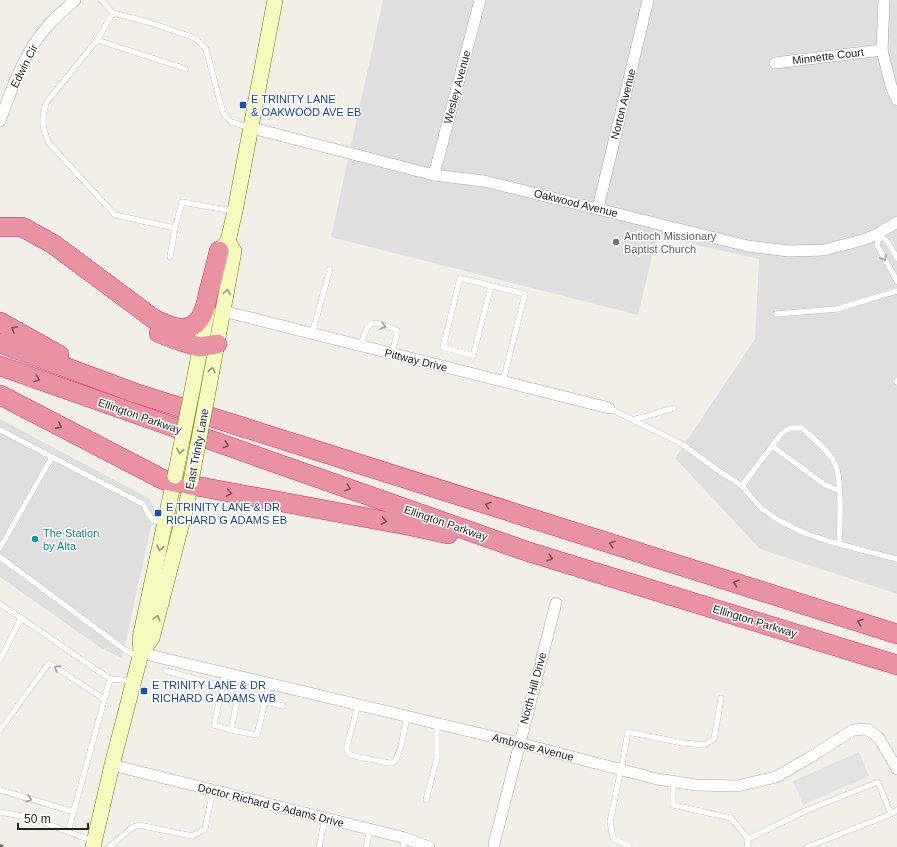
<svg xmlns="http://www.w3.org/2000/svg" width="897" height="847" font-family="Helvetica,sans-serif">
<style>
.residential{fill:#e0dfdf}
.parking{fill:#e2e2e2}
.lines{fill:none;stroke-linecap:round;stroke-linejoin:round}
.service-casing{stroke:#a9a9a9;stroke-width:6}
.minor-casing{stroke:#a9a9a9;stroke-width:12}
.secondary-casing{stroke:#707d05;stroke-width:16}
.motorway-casing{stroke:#dc2a67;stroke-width:20}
.service{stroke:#fff;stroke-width:5.5}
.minor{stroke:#fff;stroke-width:11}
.secondary{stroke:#f7fabf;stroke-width:15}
.motorway{stroke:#e892a2;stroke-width:19}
.rail{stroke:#707070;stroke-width:3;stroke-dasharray:8 8;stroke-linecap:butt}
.secondary-bridge-casing{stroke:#707d05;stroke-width:16;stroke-linecap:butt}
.secondary-bridge{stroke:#f7fabf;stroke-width:15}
.oneway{stroke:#9c9c9c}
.oneway2{stroke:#979978}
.oneway3{stroke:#7b545c}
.transit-dot{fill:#1a4fb4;stroke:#fff;stroke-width:1.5}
.worship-dot{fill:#6b7280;stroke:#fff;stroke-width:1.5}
.culture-dot{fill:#0f9aa8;stroke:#fff;stroke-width:1.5}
.labels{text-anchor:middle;stroke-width:3;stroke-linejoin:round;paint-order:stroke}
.street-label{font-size:11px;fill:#222;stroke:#fff}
.transit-label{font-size:11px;fill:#164399;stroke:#fff;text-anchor:start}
.worship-label{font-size:11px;fill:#5b616d;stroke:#fff;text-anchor:start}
.culture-label{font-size:11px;fill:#0d838f;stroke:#fff;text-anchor:start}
</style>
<rect width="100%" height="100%" fill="#f2efe9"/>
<g class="residential">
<path d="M383,0h514v594l-137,-45 -85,-91 80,-119 4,-80 -102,-23 -19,79 -307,-78z"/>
<path d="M0,419l150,80 5,10 -33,149 -21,-10 -101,-71z"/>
</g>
<path class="parking" d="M859,752l10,24 -66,29 -10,-24z"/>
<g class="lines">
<defs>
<g id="service">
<path d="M101,0l12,13 35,9 47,16 11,11 17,64 8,9 18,5"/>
<path d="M113,13l-16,27 -51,63c-5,17 -4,25 3,40l66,72 60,13 7,-26 51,9"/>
<path d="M97,40l89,29"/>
<path d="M170,257l5,-29"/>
<path d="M897,258l-10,-17 -7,-5 -3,9 20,36"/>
<path d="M491,286l-18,70 -30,-9 17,-69 65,16 -22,87"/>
<path d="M776,314l61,-5 60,-18"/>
<path d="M312,334l18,-65"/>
<path d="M361,346c7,-28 10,-26 36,-16v4l-5,20"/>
<path d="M897,380v2"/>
<path d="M609,408l24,12 41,-12"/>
<path d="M633,420l49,24 34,25 26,17 19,22 17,12 26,13 27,9 66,17"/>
<path d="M0,430l52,27"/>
<path d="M772,446l52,38 15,7"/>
<path d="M742,486l39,-52 9,-6h12c12,11 26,22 33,36 7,14 5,63 4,80"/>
<path d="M0,548l52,-91 91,47 9,16 12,3"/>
<path d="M0,557l128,95 12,5"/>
<path d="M0,604l21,14"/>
<path d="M0,660l21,-42 89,61"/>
<path d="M166,671l56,15"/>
<path d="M225,673l-11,52 17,5 26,5 12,-51"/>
<path d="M266,702l17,4"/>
<path d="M358,705l-11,41v5l3,4 39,8h4c9,-9 11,-35 14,-47"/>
<path d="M0,730l49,-67 55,36"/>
<path d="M231,730l11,-53"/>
<path d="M673,781v24l58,13 17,21"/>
<path d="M0,790l74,22"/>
<path d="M426,800l11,-42v-35"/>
<path d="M0,812l33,6 35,14"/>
<path d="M891,814l6,-4"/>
<path d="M94,841l-26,-9 42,-153 23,2"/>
<path d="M109,847l24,-20 6,-2 53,11 13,-7 8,-39"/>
<path d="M319,847l6,-29"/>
<path d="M366,847l4,-17"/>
<path d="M403,847l2,-9"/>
<path d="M629,847l-16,-9 -3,-16 11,-53 7,-37 55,11 21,2 10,-6 7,-41"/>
<path d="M747,847l1,-8 57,-28 73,-29 13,32 -84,33"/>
</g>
<g id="minor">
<path d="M884,0l-2,50 9,36 6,14"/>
<path d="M775,63l107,-13"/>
<path d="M0,121c12,-33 23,-66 46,-93 8,-10 19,-19 29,-28"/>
<path d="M252,128l182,47 50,6 264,65 41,5 35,-1 42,-11 13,-6 18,-11"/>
<path d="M434,175l46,-175"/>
<path d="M598,208l50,-208"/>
<path d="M223,311l386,97"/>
<path d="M141,653l378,90 138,36 39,6 41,1 39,-9 33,-19 44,-28 14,-1 12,9 18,31"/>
<path d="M112,765l293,73 24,9"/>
<path d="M494,844l62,-241"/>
</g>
<g id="secondary">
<path d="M217,261l2,-10 9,-10 7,-30 40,-211"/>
<path d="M192,391l16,-83"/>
<path d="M207,397l27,-146 -6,-10"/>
<path d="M141,653l-1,-15 35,-162"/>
<path d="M93,847l19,-82 28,-108 1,-4 11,-15 34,-131 5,-26"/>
</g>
<g id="motorway">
<path d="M0,227h22l31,17 101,75c14,7 34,16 45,1 6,-8 8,-20 10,-30 4,-13 7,-26 10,-39"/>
<path d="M0,322l59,33"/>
<path d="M159,333l24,9 17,5 17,-3"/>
<path d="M0,343l135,50 762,241"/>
<path d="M0,366l529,186 368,113"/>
<path d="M0,395l164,85 247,46 37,8"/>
</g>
</defs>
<use href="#service" class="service-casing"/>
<use href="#minor" class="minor-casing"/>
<use href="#secondary" class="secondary-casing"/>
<use href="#motorway" class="motorway-casing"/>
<use href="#service" class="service"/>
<use href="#minor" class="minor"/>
<use href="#secondary" class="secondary"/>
<use href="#motorway" class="motorway"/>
<path class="rail" d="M0,845l3,2"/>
<defs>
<g id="secondary-bridge">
<path d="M175,476l17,-85"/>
<path d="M191,481l16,-84"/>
</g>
</defs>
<use href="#secondary-bridge" class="secondary-bridge-casing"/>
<use href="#secondary-bridge" class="secondary-bridge"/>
</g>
<defs><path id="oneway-chevron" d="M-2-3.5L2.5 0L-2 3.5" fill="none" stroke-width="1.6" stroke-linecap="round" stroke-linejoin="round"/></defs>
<g class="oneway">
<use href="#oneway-chevron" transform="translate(884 258) rotate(62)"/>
<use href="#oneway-chevron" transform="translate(383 326) rotate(15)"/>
<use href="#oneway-chevron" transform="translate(57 668) rotate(-147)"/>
<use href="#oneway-chevron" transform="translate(29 799) rotate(16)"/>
</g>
<g class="oneway2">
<use href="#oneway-chevron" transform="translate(227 292) rotate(-79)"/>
<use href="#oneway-chevron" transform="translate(212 370) rotate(-79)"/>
<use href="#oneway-chevron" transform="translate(180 451) rotate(101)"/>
<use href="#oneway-chevron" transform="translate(160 548) rotate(102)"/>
<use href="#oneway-chevron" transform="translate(157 618) rotate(-75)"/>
</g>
<g class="oneway3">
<use href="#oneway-chevron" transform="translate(14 329) rotate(-150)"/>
<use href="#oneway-chevron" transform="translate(37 379) rotate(19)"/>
<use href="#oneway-chevron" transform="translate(59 426) rotate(28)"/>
<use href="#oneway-chevron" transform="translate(226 445) rotate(19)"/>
<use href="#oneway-chevron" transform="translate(348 488) rotate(19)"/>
<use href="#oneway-chevron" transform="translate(229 493) rotate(10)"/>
<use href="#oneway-chevron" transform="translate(488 505) rotate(-162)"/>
<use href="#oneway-chevron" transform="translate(384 521) rotate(10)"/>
<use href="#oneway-chevron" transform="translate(612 544) rotate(-162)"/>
<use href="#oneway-chevron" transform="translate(550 558) rotate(17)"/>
<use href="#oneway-chevron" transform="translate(736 583) rotate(-162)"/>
<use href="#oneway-chevron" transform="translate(860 622) rotate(-162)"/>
</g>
<g class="transit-dot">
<rect x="239" y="101" width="8" height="8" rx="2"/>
<rect x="154" y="509" width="8" height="8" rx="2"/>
<rect x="140" y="687" width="8" height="8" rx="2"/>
</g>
<circle class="worship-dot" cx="616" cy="242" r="4"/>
<circle class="culture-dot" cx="35" cy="539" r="4"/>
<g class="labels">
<g class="street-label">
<text transform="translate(828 56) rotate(-7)" y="4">Minnette Court</text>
<text transform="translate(24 66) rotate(-63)" y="4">Edwin Cir</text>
<text transform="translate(457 87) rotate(-75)" y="4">Wesley Avenue</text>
<text transform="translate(623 104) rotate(-76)" y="4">Norton Avenue</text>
<text transform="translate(576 203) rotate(14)" y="4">Oakwood Avenue</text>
<text transform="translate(416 360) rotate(14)" y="4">Pittway Drive</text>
<text transform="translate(140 416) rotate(19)" y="4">Ellington Parkway</text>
<text transform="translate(197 449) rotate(-79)" y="4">East Trinity Lane</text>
<text transform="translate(446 523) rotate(19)" y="4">Ellington Parkway</text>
<text transform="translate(755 621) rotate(17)" y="4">Ellington Parkway</text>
<text transform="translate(533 688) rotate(-75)" y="4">North Hill Drive</text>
<text transform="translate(533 747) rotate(14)" y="4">Ambrose Avenue</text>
<text transform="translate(271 805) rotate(14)" y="4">Doctor Richard G Adams Drive</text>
</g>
<g class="transit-label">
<text x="251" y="103">E TRINITY LANE<tspan x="251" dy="13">&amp; OAKWOOD AVE EB</tspan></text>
<text x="166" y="511">E TRINITY LANE &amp; DR<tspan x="166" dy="13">RICHARD G ADAMS EB</tspan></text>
<text x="152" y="689">E TRINITY LANE &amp; DR<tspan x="152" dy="13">RICHARD G ADAMS WB</tspan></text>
</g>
<g class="worship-label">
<text x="624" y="240">Antioch Missionary<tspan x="624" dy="13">Baptist Church</tspan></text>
</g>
<g class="culture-label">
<text x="43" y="537">The Station<tspan x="43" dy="13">by Alta</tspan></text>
</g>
</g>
<path d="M18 823v6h70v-6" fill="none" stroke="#222222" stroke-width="2"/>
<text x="24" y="823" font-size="12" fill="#222222" stroke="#ffffff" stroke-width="3" paint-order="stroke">50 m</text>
</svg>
